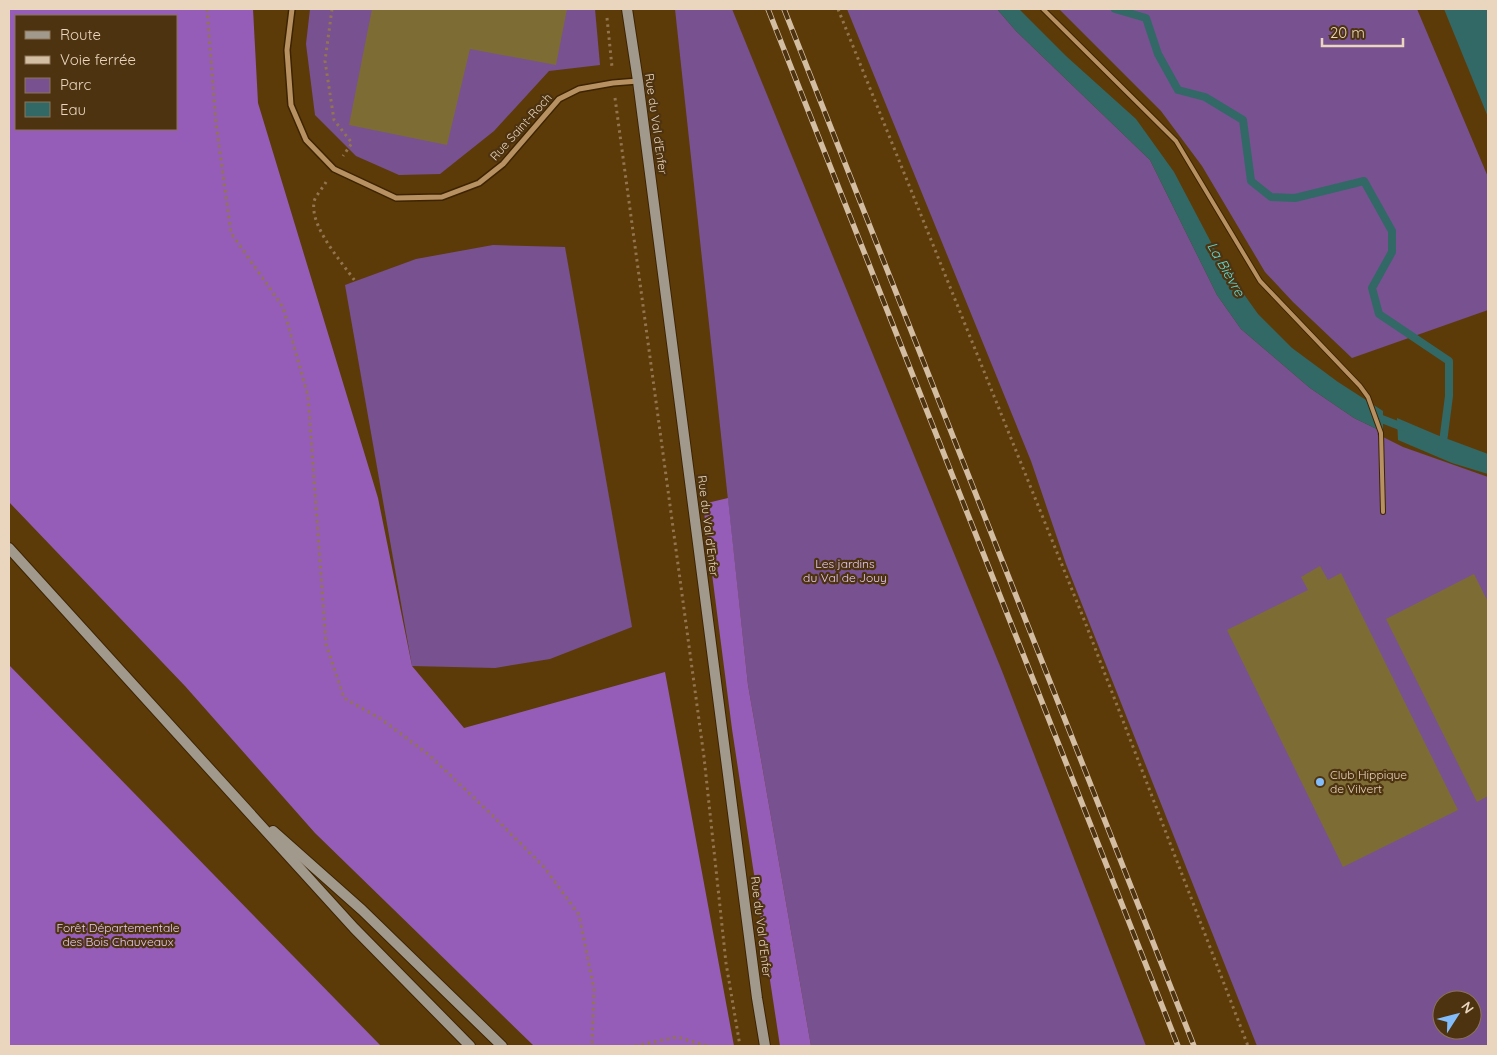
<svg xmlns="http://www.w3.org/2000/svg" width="1497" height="1055" font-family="Quicksand,sans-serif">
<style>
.green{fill:#785191;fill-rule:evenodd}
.forest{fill:#955db8;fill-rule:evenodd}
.water{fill:#326966}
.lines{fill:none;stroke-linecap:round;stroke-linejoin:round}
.stream{stroke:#326966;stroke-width:8}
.building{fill:#7e6c35}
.lane-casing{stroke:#3d2400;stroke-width:6}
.street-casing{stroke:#3d2400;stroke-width:8}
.secondary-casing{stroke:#3d2400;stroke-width:12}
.path{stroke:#92754e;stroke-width:3;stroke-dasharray:2.5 4;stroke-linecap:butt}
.lane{stroke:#b89163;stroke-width:4}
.street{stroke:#b89163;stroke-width:5}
.secondary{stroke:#a2998d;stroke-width:10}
.rail-casing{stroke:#d4bea3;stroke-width:5.5}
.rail{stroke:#4d3310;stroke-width:4;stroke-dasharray:11;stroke-linecap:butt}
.poi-dot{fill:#82bcfa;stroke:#4d3310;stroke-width:2}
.labels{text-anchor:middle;stroke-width:4.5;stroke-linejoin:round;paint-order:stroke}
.street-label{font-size:12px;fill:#ead6bf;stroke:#4d3310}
.park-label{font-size:12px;fill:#e5caf9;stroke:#4d3310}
.poi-label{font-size:12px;fill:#ead6bf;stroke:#4d3310;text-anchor:start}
.water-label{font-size:14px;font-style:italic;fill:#60d5cf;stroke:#4d3310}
</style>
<rect width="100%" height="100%" fill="#5d3b09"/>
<g class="green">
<path d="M310,9h285l5,56 -51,6 -55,60 -54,43 -41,1 -43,-19 -41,-41 -9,-71z"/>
<path d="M675,9h57l270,662 144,375h-335l-63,-361z"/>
<path d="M847,9h150l19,22 134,129 67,135 24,34 69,59 44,30 29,14 -6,2 26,13 85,30v569h-231l-191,-482 -35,-103zM1442,1000h30v30h-30z"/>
<path d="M1059,9h358l71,168v133l-136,48 -59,-56 -28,-30 -63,-106 -41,-55z"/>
<path d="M493,245l72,2 67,380 -82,32 -55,9 -83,-2 -67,-381 71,-26z"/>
</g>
<g class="forest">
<path d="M9,9h244l5,94 120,395 34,168 52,62 201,-56 69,374h-200l-219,-213 -130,-147 -176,-184zM16,16h160v113h-160z"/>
<path d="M728,498l20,187 63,361h-31l-48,-317 -29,-225z"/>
<path d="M9,665l372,381h-372z"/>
</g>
<g class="water">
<path d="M997,9h22l47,47 70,63 38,53 49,93 35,49 34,34 46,34 45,29v21l-29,-14 -44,-30 -69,-59 -24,-34 -67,-135 -134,-129z"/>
<path d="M1444,9h44v108z"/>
<path d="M1397,418l40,17 51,19v20l-36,-11 -54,-23z"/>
</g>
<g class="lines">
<g class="stream">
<path d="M1115,9l31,9 12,36 20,36 27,7 38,23 8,61 20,16 24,1 69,-17 28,50v21l-20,36 7,26 70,47v35l-6,46"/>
<path d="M1374,416l31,12"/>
</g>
</g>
<g class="building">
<path d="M372,9h195l-11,56 -86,-16 -23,96 -98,-20z"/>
<path d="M1320,566l8,14 13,-7 117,237 -115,57 -116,-237 81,-40 -7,-13z"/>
<path d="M1474,574l14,28v194l-11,6 -91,-183z"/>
</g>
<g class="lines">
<defs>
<path id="lane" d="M1043,9l133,132 84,140 100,105 8,11 13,36 2,79"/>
<path id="street" d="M292,9l-5,41 4,55 15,35 28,29 62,29 46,-1 37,-14 24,-19 56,-65 20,-10 34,-6 25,-2"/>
<g id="secondary">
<path d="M627,9l11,72 119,917 8,48"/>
<path d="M9,548l345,380 116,118"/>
<path d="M273,831l89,79 140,136"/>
</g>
</defs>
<use href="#lane" class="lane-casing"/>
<use href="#street" class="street-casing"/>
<use href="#secondary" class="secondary-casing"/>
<g class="path">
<path d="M207,9l9,114 15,110 52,74 25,89 18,248 18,54 37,21 48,36 64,61 51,51 35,48 15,74 -2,57"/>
<path d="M332,9l-7,52 9,59 18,23 -9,13"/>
<path d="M838,9l247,613 163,424"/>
<path d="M607,18l5,49"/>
<path d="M615,98l89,659 22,206 14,83"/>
<path d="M326,182c-3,6 -11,14 -12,20 -4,25 27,59 41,79"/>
<path d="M635,1046l42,-9 31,9"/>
</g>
<use href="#lane" class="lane"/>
<use href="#street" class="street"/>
<use href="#secondary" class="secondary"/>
<defs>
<g id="rail">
<path d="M768,9l410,1037"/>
<path d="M784,9l410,1037"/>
</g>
</defs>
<use href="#rail" class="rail-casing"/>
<use href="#rail" class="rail"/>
</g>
<circle class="poi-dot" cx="1320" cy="782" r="5"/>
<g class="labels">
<g class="street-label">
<text transform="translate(656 124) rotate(82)" y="4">Rue du Val d'Enfer</text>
<text transform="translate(521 127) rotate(-48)" y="4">Rue Saint-Roch</text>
<text transform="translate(708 526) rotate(83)" y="4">Rue du Val d'Enfer</text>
<text transform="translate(761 927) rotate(83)" y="4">Rue du Val d'Enfer</text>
</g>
<g class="park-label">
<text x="845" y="568">Les jardins<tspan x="845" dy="14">du Val de Jouy</tspan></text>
<text x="118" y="932">Forêt Départementale<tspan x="118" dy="14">des Bois Chauveaux</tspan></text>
</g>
<g class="poi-label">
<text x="1330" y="779">Club Hippique<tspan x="1330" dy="14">de Vilvert</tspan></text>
</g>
<g class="water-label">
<text transform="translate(1226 269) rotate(60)" y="5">La Bièvre</text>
</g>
</g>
<rect width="1497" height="1055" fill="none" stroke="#ead6bf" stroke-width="20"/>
<rect x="15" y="15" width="162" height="115" fill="#4d3310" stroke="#8c7456"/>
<rect x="25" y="31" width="25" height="8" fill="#a2998d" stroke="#8c7456"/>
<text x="60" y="40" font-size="15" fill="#ead6bf">Route</text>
<rect x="25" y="56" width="25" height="8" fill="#d4bea3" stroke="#8c7456"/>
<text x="60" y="65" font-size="15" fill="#ead6bf">Voie ferrée</text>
<rect x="25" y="78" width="25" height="15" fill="#785191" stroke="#8c7456"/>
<text x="60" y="90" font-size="15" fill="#ead6bf">Parc</text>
<rect x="25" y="102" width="25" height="15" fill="#326966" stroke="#8c7456"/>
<text x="60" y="115" font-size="15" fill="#ead6bf">Eau</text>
<g transform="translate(1457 1015) rotate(54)"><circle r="24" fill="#4d3310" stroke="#8c7456"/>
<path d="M0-4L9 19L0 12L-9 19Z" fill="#82bcfa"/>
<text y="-8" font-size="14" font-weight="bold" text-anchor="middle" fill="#ead6bf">N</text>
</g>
<path d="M1322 38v8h81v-8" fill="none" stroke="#ead6bf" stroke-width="2.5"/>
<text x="1330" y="38" font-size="15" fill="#ead6bf" stroke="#4d3310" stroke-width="4" paint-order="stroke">20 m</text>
</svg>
